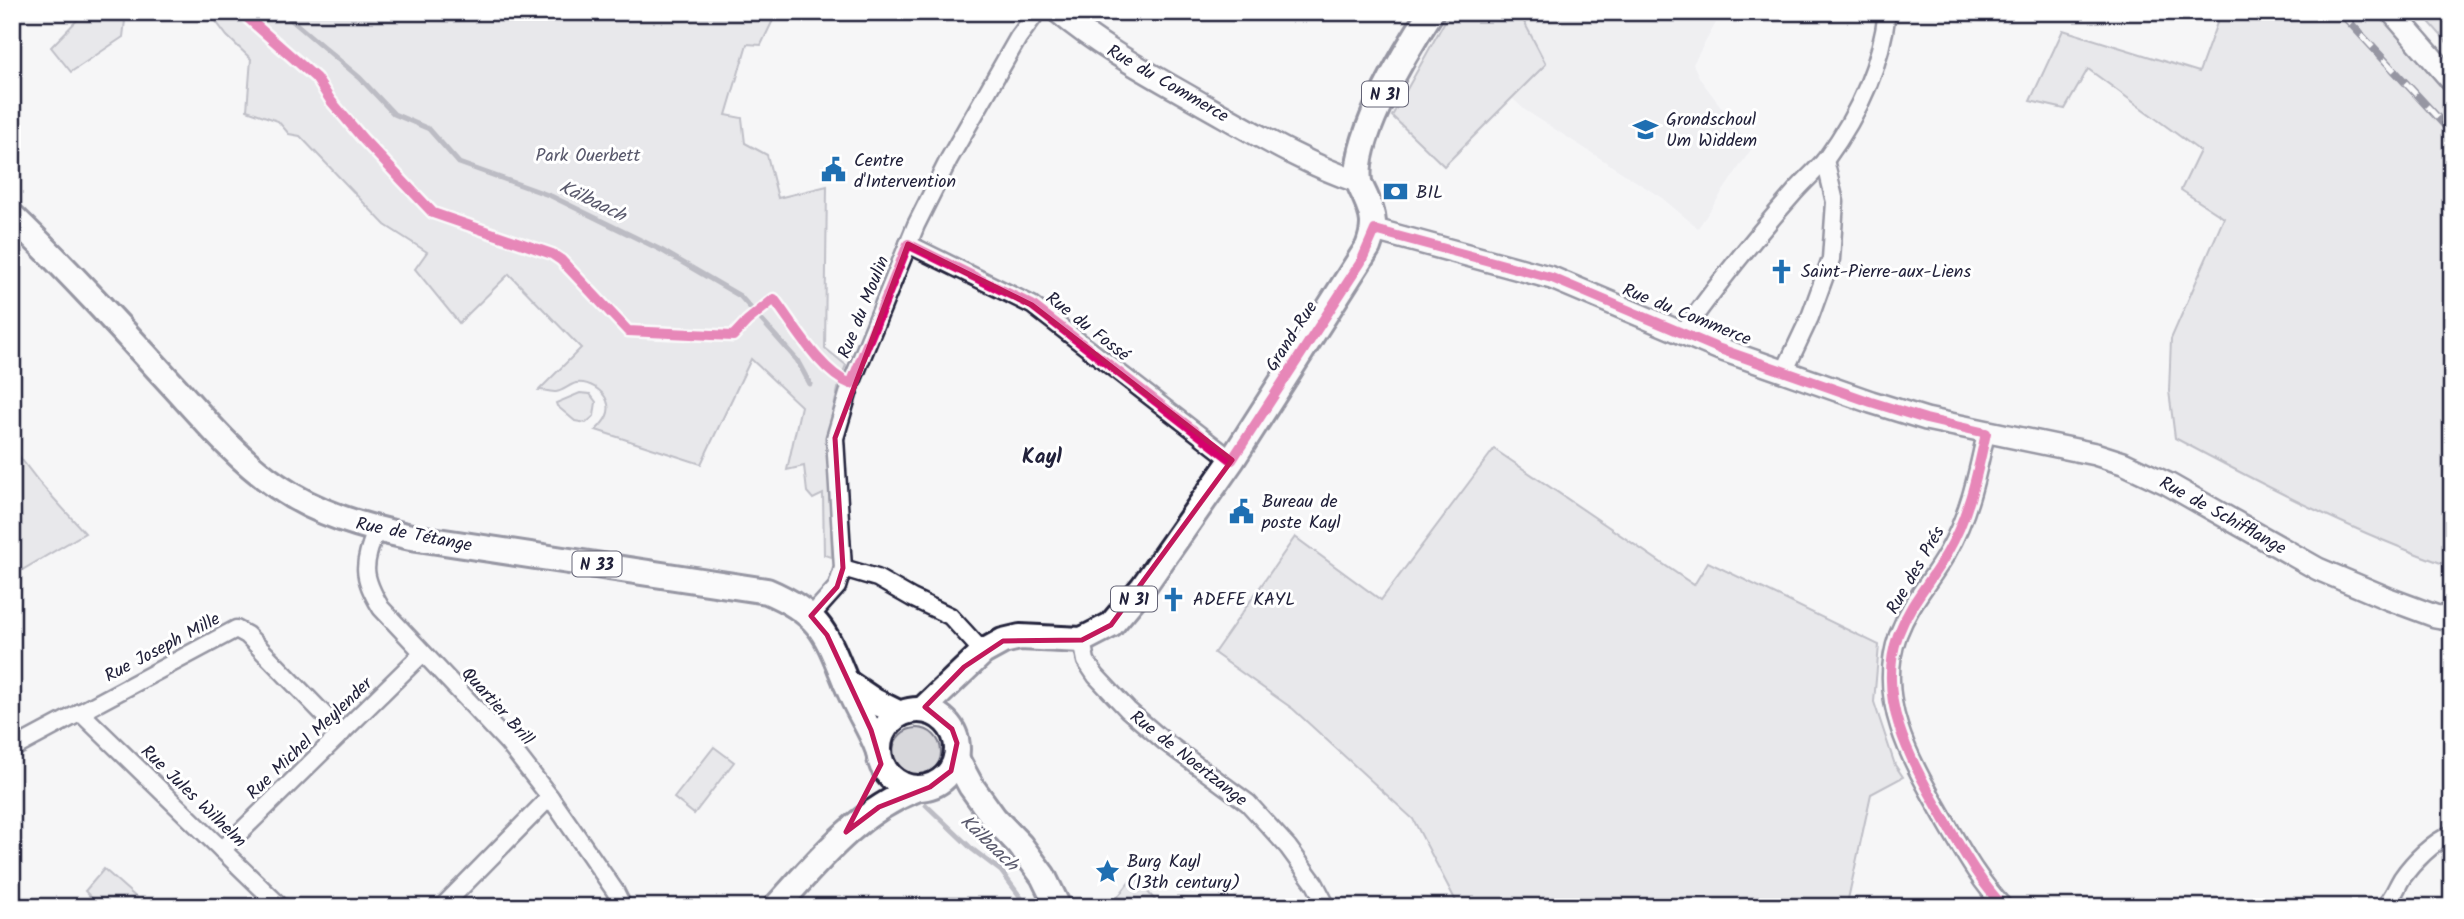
<svg xmlns="http://www.w3.org/2000/svg" width="2464" height="919" font-family="Kalam,sans-serif">
<style>
.built{fill:#e6e6e9}
.green{fill:#d7d7db;stroke:#7c7c8b;stroke-width:2}
.lines{fill:none;stroke-linecap:round;stroke-linejoin:round}
.stream{stroke:#767685;stroke-width:5}
.street-casing{stroke:#22223b;stroke-width:21}
.secondary-casing{stroke:#22223b;stroke-width:26}
.primary-casing{stroke:#22223b;stroke-width:30}
.street{stroke:#fff;stroke-width:16}
.secondary{stroke:#fff;stroke-width:21}
.primary{stroke:#fff;stroke-width:24}
.rail-casing{stroke:#22223b;stroke-width:8}
.rail{stroke:#fff;stroke-width:5;stroke-dasharray:16;stroke-linecap:butt}
.cycleway-casing{stroke:#fff;stroke-width:15}
.cycleway{stroke:#d6006c;stroke-width:10}
.marked{fill:none;stroke:#c2185b;stroke-width:5;stroke-linejoin:round}
.labels{text-anchor:middle;stroke-width:6;stroke-linejoin:round;paint-order:stroke}
.shield{fill:#fff;stroke:#646476;stroke-width:2}
.shield-label{font-size:16px;font-weight:bold;fill:#22223b}
.street-label{font-size:18px;fill:#22223b;stroke:#fff}
.poi-label{font-size:18px;fill:#22223b;stroke:#fff;text-anchor:start}
.park-label{font-size:18px;fill:#58586b;stroke:#fff}
.water-label{font-size:19px;font-style:italic;fill:#5a5a6d;stroke:#fff}
.quarter-label{font-size:21px;font-weight:bold;fill:#22223b;stroke:#fff}
</style>
<rect width="100%" height="100%" fill="#f6f6f7"/>
<filter id="ink" filterUnits="userSpaceOnUse"><feTurbulence type="fractalNoise" baseFrequency=".0143" numOctaves="2"/><feDisplacementMap in="SourceGraphic" scale="14" xChannelSelector="R" yChannelSelector="G"/><feConvolveMatrix kernelMatrix="1 2 1 2 8 2 1 2 1" color-interpolation-filters="sRGB"/></filter>
<g filter="url(#ink)">
<path class="built" d="M1527,12h195l-29,52 7,15 52,69 -54,80 -36,-30 -137,-88 -13,-12 34,-34 -23,-44z"/>
<g class="green">
<path d="M85,12h41l-3,25 -52,35 -20,-25z"/>
<path d="M209,12h568l-16,33 -14,-1 -21,71 16,3 3,25 22,12 11,43 49,-12 -2,162 21,17 -6,15 -12,53 4,124 -8,-2 -1,-61 -10,5 -6,-7 -3,-26 -17,4 14,-64 -50,-47 -50,105 -105,-34c8,-8 16,-17 11,-29 -4,-11 -19,-20 -31,-18 -7,2 -13,8 -20,9 -5,0 -12,-2 -17,-2l42,-42 -72,-74 -50,49 -44,-54 12,-17 -42,-27 -85,-89 -11,-2 -11,-13 -31,-11 4,-51 -24,-23z"/>
<path d="M1450,12h77l-4,8 23,44 -102,102 -52,-50z"/>
<path d="M2221,12h160l71,82v473c-97,-34 -187,-81 -277,-129l-6,-47 2,-52 53,-121 -43,-28 19,-39 -112,-82 -23,40 -35,-8 33,-71 136,42z"/>
<path d="M2429,12h23v36l-28,-32z"/>
<path d="M580,393l10,1 6,8 -2,14 -8,7 -11,-2 -18,-15 -1,-3z"/>
<path d="M12,447l27,35 46,51 -73,43z"/>
<path d="M1494,449l200,136 14,-23 171,83 -5,57 21,63 8,12 -32,17 -24,110 11,3h-399l-46,-88 -120,-110 -79,-56 81,-116 86,63z"/>
<circle cx="917" cy="752" r="24"/>
<path d="M714,747l20,15 -40,52 -20,-16z"/>
<path d="M104,869l43,38h-47l-15,-16z"/>
<path d="M1134,876l27,31h-51z"/>
</g>
<g class="lines">
<g class="stream">
<path d="M282,12l78,66 34,36 35,15 30,34 92,33 110,54 79,46 57,64 13,24"/>
<path d="M926,805l46,44 29,22 27,36"/>
</g>
<defs>
<g id="street">
<path d="M908,244l124,61 200,155"/>
<path d="M1683,332c34,-47 71,-94 110,-138 10,-12 23,-23 33,-35 32,-44 55,-93 61,-147"/>
<path d="M1785,370l25,-53 21,-58 4,-57 -10,-42"/>
<path d="M1986,433c-9,42 -17,82 -39,120 -17,30 -36,48 -49,82 -24,68 17,132 49,189 17,29 33,58 57,83"/>
<path d="M376,530c-13,36 -15,44 5,78l127,135 42,54 65,94 8,16"/>
<path d="M843,568l34,10 35,20 38,18 33,36"/>
<path d="M811,616l26,-29 6,-19 -8,-130 16,-54 65,-159 33,-66 69,-121 19,-26"/>
<path d="M1082,640l4,21 10,15 32,34 36,31 84,62 40,44 27,37 12,23"/>
<path d="M80,712l201,195"/>
<path d="M12,749l224,-120 11,6 95,98"/>
<path d="M222,850l201,-197"/>
<path d="M442,907l108,-110"/>
<path d="M2384,907c9,-9 12,-19 18,-29 12,-17 31,-36 50,-44"/>
</g>
<g id="secondary">
<path d="M1058,12c44,37 96,64 146,93 50,28 101,59 155,77"/>
<path d="M2392,12l60,69"/>
<path d="M1375,230l177,48 168,71 151,53 55,17 169,35 28,9 45,21 150,85 71,30 46,17 17,3"/>
</g>
<g id="primary">
<path d="M12,216c55,53 107,110 158,166 34,37 66,76 107,104 40,28 87,41 134,51l356,54c61,26 60,49 85,105 8,18 19,34 26,53"/>
<path d="M846,682l28,19 26,13"/>
<circle cx="918" cy="749" r="39"/>
<path d="M922,710l61,-58 20,-11 17,-4 62,3 29,-15 32,-38 89,-127 136,-213c8,-21 6,-31 -3,-51 -2,-5 -6,-11 -6,-15 -6,-44 48,-132 72,-169"/>
<path d="M956,758l15,28 23,32 26,27 23,31 15,31"/>
<path d="M776,907c42,-46 81,-95 140,-118"/>
</g>
</defs>
<use href="#street" class="street-casing"/>
<use href="#secondary" class="secondary-casing"/>
<use href="#primary" class="primary-casing"/>
<use href="#street" class="street"/>
<use href="#secondary" class="secondary"/>
<use href="#primary" class="primary"/>
<defs>
<path id="rail" d="M2340,12l112,121"/>
</defs>
<use href="#rail" class="rail-casing"/>
<use href="#rail" class="rail"/>
<defs>
<path id="cycleway" d="M241,12l75,66 15,23 32,38 70,74 119,41 9,6 67,71 105,5 14,-15 27,-22c20,26 46,73 77,85l57,-140 124,61 200,155 129,-198 14,-32 177,48 168,71 151,53 55,17 60,14c-9,42 -17,82 -39,120 -17,30 -36,48 -49,82 -24,68 17,132 49,189 17,29 33,58 57,83"/>
</defs>
<use href="#cycleway" class="cycleway-casing"/>
<use href="#cycleway" class="cycleway"/>
</g>
</g>
<path d="M0 0H2464V919H0ZM908,244l124,61 200,155 -121,165 -29,15 -79,1 -39,26 -39,40 27,22 5,14 -6,28 -21,16 -51,20 -33,25 35,-68 -10,-34 -44,-95 -16,-19 26,-29 6,-19 -8,-130z" fill="#f6f6f7" fill-opacity=".55" fill-rule="evenodd"/>
<path class="marked" d="M908,244l124,61 200,155 -121,165 -29,15 -79,1 -39,26 -39,40 27,22 5,14 -6,28 -21,16 -51,20 -33,25 35,-68 -10,-34 -44,-95 -16,-19 26,-29 6,-19 -8,-130z"/>
<defs>
<symbol id="school-bare" viewBox="-9 -9 18 18"><path d="M0-5L7-2L0 1L-7-2ZM-4 1L0 2.5L4 1V4Q0 6-4 4Z" fill="#1f6fb2" stroke="#fff" stroke-width="2.5" paint-order="stroke"/></symbol>
<symbol id="civic-bare" viewBox="-9 -9 18 18"><path d="M-.6-6.5H3V-4.5H.6V-3L4-1V1h2V6H-6V1h2V-1L-.6-3ZM-1.2 2.5V6h2.4V2.5Z" fill="#1f6fb2" stroke="#fff" stroke-width="2.5" paint-order="stroke"/></symbol>
<symbol id="bank-bare" viewBox="-9 -9 18 18"><path d="M-6-4H6V4H-6ZM0-2.3a2.3 2.3 0 1 0 0 4.6a2.3 2.3 0 1 0 0-4.6Z" fill="#1f6fb2" stroke="#fff" stroke-width="2.5" paint-order="stroke"/></symbol>
<symbol id="church-bare" viewBox="-9 -9 18 18"><path d="M-1.2-6h2.4v3.5h3.3v2.4h-3.3V6h-2.4V-.1h-3.3v-2.4h3.3Z" fill="#1f6fb2" stroke="#fff" stroke-width="2.5" paint-order="stroke"/></symbol>
<symbol id="sight-bare" viewBox="-9 -9 18 18"><path d="M0-6L1.8-2.2L6-1.7L2.9 1.2L3.7 5.4L0 3.3L-3.7 5.4L-2.9 1.2L-6-1.7L-1.8-2.2Z" fill="#1f6fb2" stroke="#fff" stroke-width="2.5" paint-order="stroke"/></symbol>
</defs>
<g fill-rule="evenodd">
<use href="#school-bare" x="1628" y="112" width="35" height="35"/>
<use href="#civic-bare" x="816" y="152" width="35" height="35"/>
<use href="#bank-bare" x="1378" y="174" width="35" height="35"/>
<use href="#church-bare" x="1764" y="254" width="35" height="35"/>
<use href="#civic-bare" x="1224" y="494" width="35" height="35"/>
<use href="#church-bare" x="1156" y="582" width="35" height="35"/>
<use href="#sight-bare" x="1090" y="854" width="35" height="35"/>
</g>
<g class="labels">
<g class="shield">
<rect x="1362" y="81.5" width="46" height="25" rx="5"/>
<rect x="572.5" y="551.5" width="49" height="25" rx="5"/>
<rect x="1111" y="586.5" width="46" height="25" rx="5"/>
</g>
<g class="shield-label">
<text x="1385" y="100">N 31</text>
<text x="597" y="570">N 33</text>
<text x="1134" y="605">N 31</text>
</g>
<g class="street-label">
<text transform="translate(1168 83) rotate(30)" y="6">Rue du Commerce</text>
<text transform="translate(863 307) rotate(-68)" y="6">Rue du Moulin</text>
<text transform="translate(1687 314) rotate(22)" y="6">Rue du Commerce</text>
<text transform="translate(1088 326) rotate(38)" y="6">Rue du Fossé</text>
<text transform="translate(1291 336) rotate(-57)" y="6">Grand-Rue</text>
<text transform="translate(2223 515) rotate(29)" y="6">Rue de Schifflange</text>
<text transform="translate(414 534) rotate(11)" y="6">Rue de Tétange</text>
<text transform="translate(1915 570) rotate(-60)" y="6">Rue des Prés</text>
<text transform="translate(162 647) rotate(-28)" y="6">Rue Joseph Mille</text>
<text transform="translate(498 706) rotate(48)" y="6">Quartier Brill</text>
<text transform="translate(309 738) rotate(-44)" y="6">Rue Michel Meylender</text>
<text transform="translate(1189 758) rotate(38)" y="6">Rue de Noertzange</text>
<text transform="translate(194 796) rotate(44)" y="6">Rue Jules Wilhelm</text>
</g>
<g class="poi-label">
<text x="1666" y="125">Grondschoul<tspan x="1666" dy="21">Um Widdem</tspan></text>
<text x="854" y="166">Centre<tspan x="854" dy="21">d'Intervention</tspan></text>
<text x="1416" y="198">BIL</text>
<text x="1801" y="277">Saint-Pierre-aux-Liens</text>
<text x="1262" y="507">Bureau de<tspan x="1262" dy="21">poste Kayl</tspan></text>
<text x="1193" y="605">ADEFE KAYL</text>
<text x="1127" y="867">Burg Kayl<tspan x="1127" dy="21">(13th century)</tspan></text>
</g>
<g class="park-label">
<text x="588" y="161">Park Ouerbett</text>
</g>
<g class="water-label">
<text transform="translate(593 200) rotate(26)" y="7">Kälbaach</text>
<text transform="translate(990 842) rotate(44)" y="7">Kälbaach</text>
</g>
<g class="quarter-label">
<text x="1042" y="463">Kayl</text>
</g>
</g>
<rect width="2464" height="919" fill="none" stroke="#fff" stroke-width="42"/>
<rect x="21" y="21" width="2422" height="877" fill="none" stroke="#22223b" stroke-width="2.5" filter="url(#ink)"/>
</svg>
